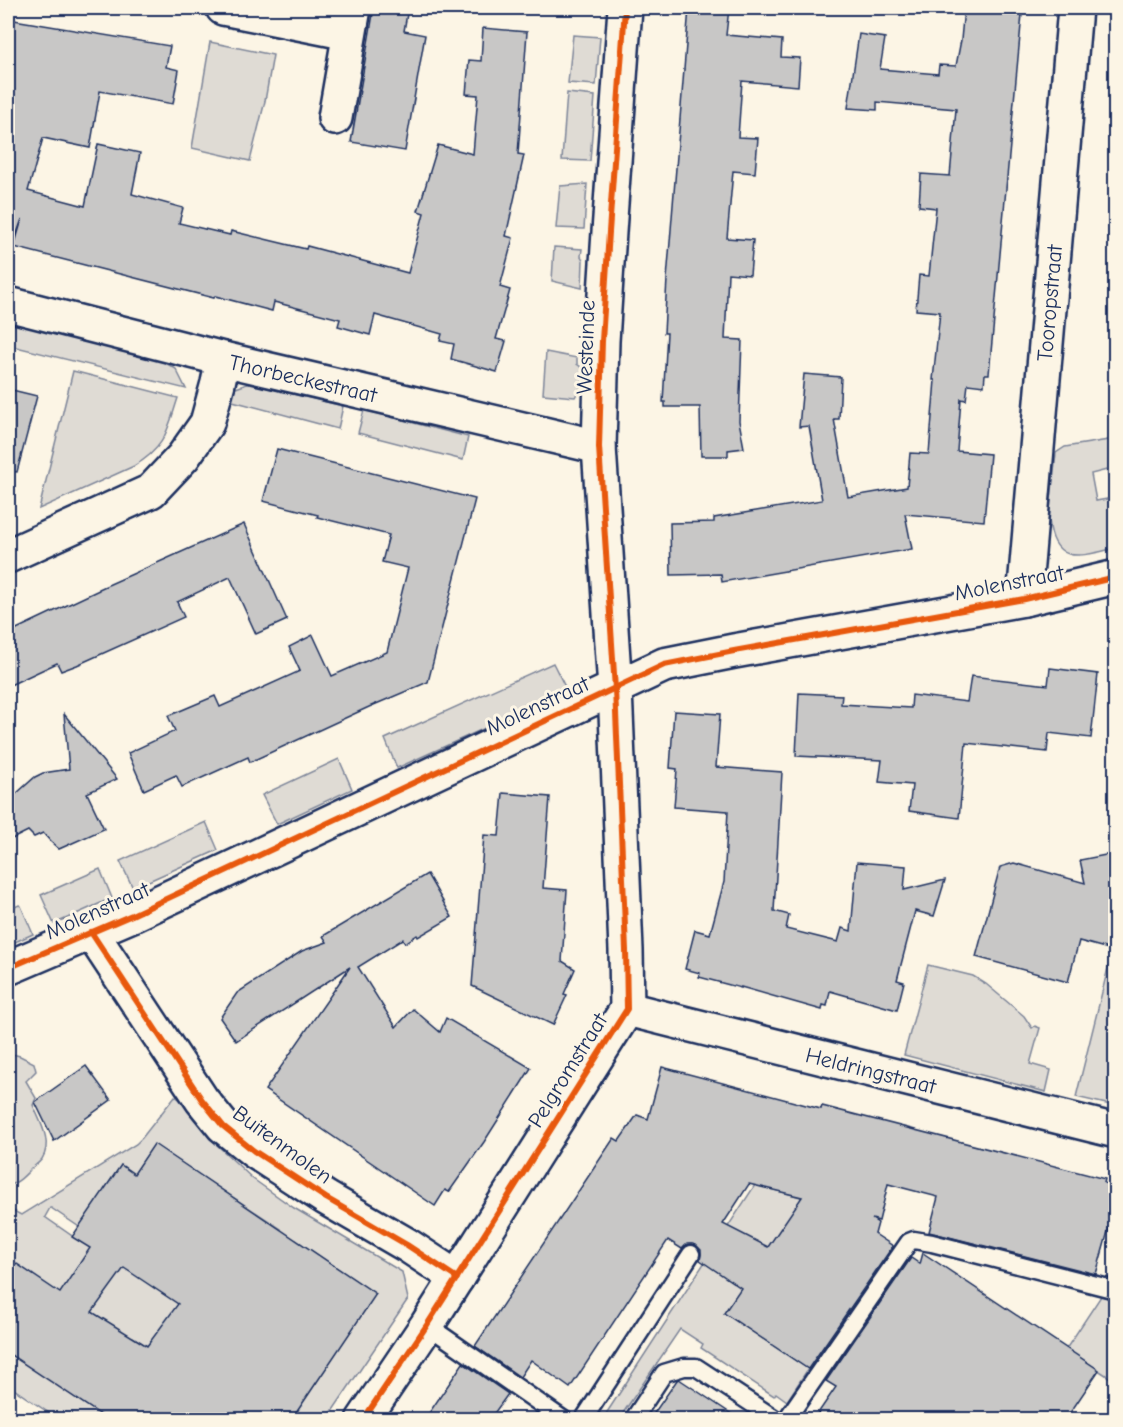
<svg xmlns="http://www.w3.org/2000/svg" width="1123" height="1427" font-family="'Comic Neue',sans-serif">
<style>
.green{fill:#dfdbd4;stroke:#7d8599;stroke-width:1.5;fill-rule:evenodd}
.building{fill:#c8c7c6;stroke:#1b2f5e;stroke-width:1.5;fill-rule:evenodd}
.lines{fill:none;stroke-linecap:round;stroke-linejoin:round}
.service-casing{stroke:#1b2f5e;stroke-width:21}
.minor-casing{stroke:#1b2f5e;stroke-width:38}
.tertiary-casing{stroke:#1b2f5e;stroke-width:38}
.service{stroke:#fcf5e5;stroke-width:16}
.minor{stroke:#fcf5e5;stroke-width:33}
.tertiary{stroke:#fcf5e5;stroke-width:33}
.cycleway-casing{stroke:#fcf5e5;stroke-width:10}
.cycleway{stroke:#e8590c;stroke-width:6}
.labels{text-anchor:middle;stroke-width:6;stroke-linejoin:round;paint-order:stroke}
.street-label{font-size:22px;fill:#1b2f5e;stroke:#fcf5e5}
</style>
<rect width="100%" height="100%" fill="#fcf5e5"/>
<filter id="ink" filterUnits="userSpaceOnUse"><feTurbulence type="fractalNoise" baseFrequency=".0167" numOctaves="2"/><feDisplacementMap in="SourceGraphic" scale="12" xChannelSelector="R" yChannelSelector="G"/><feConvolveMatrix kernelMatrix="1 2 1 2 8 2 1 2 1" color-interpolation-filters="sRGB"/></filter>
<g filter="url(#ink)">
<g class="green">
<path d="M573,35l27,2 -4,48 -28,-2z"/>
<path d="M210,42l63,13 -8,46 -15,60 -58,-13z"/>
<path d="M567,93l28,3 -5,65 -28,-1z"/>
<path d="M587,184l-3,45 -28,-1 4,-42z"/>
<path d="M554,247l28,2 -1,7 2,4 -1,28 -30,-7z"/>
<path d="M8,321l149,37 19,11 10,20 -178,-44z"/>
<path d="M546,352l31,6v6l8,6 -1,11 -9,16 -32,-3z"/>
<path d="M73,371l105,27c-11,33 -12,49 -44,68l-95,43z"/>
<path d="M247,384h5l91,22 -5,23 -113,-30 11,-11z"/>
<path d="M364,410l104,27 -5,23 -105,-27z"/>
<path d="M1115,439v40l-6,1 -2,-10 -16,4 5,27 16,-3 3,15v35c-33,8 -62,19 -66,-29l7,-66 9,-6z"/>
<path d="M553,663l14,28 -170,77 -12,-29z"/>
<path d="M339,759l13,30 -75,35 -15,-29z"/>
<path d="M206,822l12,28 -85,38 -13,-27z"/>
<path d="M100,869l12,29 -58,26 -13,-29z"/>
<path d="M19,905l2,1 12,28 -25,11v-35z"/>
<path d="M1110,960l6,2 -1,144 -39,-9z"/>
<path d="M928,965l45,11 13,8 38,32 8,12 3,-2 5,2 -10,36 21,6 -5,22 -142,-37z"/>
<path d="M8,1053l12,3 14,7 2,8 -10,10 10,17 -3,7c7,17 20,37 9,54 -3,4 -8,7 -11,10 -7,7 -14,15 -23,16z"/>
<path d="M175,1096l11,8 30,40 37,35 41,29 108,64 6,27 -81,120h-35l83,-125 -79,-54 -16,22 -35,130 41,27h-20l-9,-5 -4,5h-33l14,-21 -30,17 -2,4h-24l-30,-20 3,-58 -4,5 -14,-9 -14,21 14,32 -20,29h-55l-50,-34v-32l84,56 22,-32 -60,-74 -38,9 -8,-5v-99l13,7 115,-71 6,-6zM154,1145l127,84 -16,25 -148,-55 -13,-9 17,-25 13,9zM50,1208h1l40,27 -10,7 -36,-25z"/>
<path d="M755,1185l110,29 -140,99 83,56 -21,32 -11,-8 -2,3 -73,-48 2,-4 -23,-15 -61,90 -17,1z"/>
<path d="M1101,1296l14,4v81l-49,-32z"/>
</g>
<g class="building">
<path d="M374,8h34l-4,23 21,4 -20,116 -54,-9z"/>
<path d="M689,8h40l-3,27 56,5 -1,17 19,1 -2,28 -56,-5 -4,56 20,1 -3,35 -22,-2 -6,67 26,2 -3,35 -22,-2 -3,66 17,1 -3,81 5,27 -16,2v6h-27l-1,-49h-35v-5h-2l4,-69h-3l3,-54z"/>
<path d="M964,8h33l22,2 -1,4h4l-33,360h-4l-1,12 -16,-2 -2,16 -5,-1 -4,52 33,3 -6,67 -79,-7 7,35 -190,33 -1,-8 -50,1 -1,-52 44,-1v-4l108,-18 -13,-74 -10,1 5,-53 37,3 -2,42h-5l14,78 59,-10 3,-34 19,1 6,-74h-2l7,-68 -24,-2 3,-35 10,1 7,-68 -17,-2 2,-32 29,2 6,-67 -79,-7v8l-29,-2 11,-74 26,4 -5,31 58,5 1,-9 17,1 5,-26z"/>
<path d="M8,19l162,27 -4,21 13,3 -6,34 -73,-13 -10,57 -47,-10 -15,53 57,15 13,-62 42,9 -8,41 51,14 -4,15 51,12 1,-4 75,18 1,-3 101,27 16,-60 -6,-2 20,-66 35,9 5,-59 -12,-1 3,-34 12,1 2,-33 44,4 -9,122 6,1 -18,81 7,2 -13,49 10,3 -14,49 10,2 -9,31 -46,-13 3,-15 -14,-3 2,-7 -67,-19 -5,20 -32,-9 2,-7 -66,-17 -2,9 -57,-15 -1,2 -200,-51 8,-28 -6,17 -8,-1z"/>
<path d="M8,389l29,7 -20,76 -9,-1z"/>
<path d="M277,449l198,50 -47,183 -59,25 -119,55 -2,-5 -66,30 -6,-12 -32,15 -16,-37 47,-22 -7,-15 47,-20 5,11 80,-36 -11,-24 24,-12 19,41 55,-24 21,-84 -26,-6 7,-27 -72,-18 1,-2 -55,-14z"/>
<path d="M244,524l43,96 -31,14 -26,-57 -53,25 7,15 -107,48 -16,6 -4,-8 -49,23v-53l91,-43v-1z"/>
<path d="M1050,668l48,6 -7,64 -42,-5 -2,19 -81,-9 -7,75 -50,-7 3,-26 -33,-3 3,-22 -86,-4 3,-63 43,2 -1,9 70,4 1,-13 55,7 4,-26 77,9z"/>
<path d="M674,711l46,3 -4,53 66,5 -8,139 15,4 -3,14 52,13 4,-14 9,3 6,-69 49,4 -2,24 41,-10 -11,36 -19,-5 -18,69 7,2 -7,28 -67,-19 -3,15 -4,-1 -1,5 -81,-23v1l-42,-11 1,-4 -15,-4 10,-39 15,4 14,-52 4,-71 -54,-4 3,-38 -7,-1z"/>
<path d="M64,714l53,65 -30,14 17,36 -45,20 -8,-7 -8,-9 -9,4 -6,-6 -20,10v-40l27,-24 8,-4 26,-4z"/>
<path d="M503,793l47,4 -7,91 24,2 -5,71 13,8 -11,25 3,1 -14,30 -81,-39 12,-151 15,1z"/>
<path d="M1116,853v98l-37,-10 -11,41 -92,-25 24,-90 14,-4 71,20 -5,-23z"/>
<path d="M427,874l25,43 -34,20 -1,-2 -12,8 -2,-4 -45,28 38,60 17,-18 27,23 6,-14 85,50 -47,74 -35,50 -4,-2 -10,16 -170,-116 85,-123 -114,74 -16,-23 17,-25 65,-42 25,-9 -4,-6z"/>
<path d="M86,1066l25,34 -57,41 -19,-39z"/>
<path d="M662,1067l159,42 1,-3 283,73 -1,4 12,3v17l-20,71 -167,-42 9,-35 -50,-13 -9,37 -7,-2 6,4 -3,11 18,12 -85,123 -84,-56 17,-25 -41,-28 1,-5v-5l-5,-5 -4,-1h-5l-5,5 -14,-9 -98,148 -39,-28 -11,17 -45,-31 139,-208 5,3 18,-26 11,4zM749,1184l53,13 -34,50 -45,-23z"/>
<path d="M154,1144l222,150 -84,125h-185l-99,-66v-95l52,35 30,-45 -18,-11 49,-72 13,9zM124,1268l54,36 -31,42 -55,-34z"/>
<path d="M923,1253l176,117 -33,49h-252l22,-32 -10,-6 85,-123 9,6z"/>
<path d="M463,1363l45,31 -18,25h-65z"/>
<path d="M679,1379l60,40h-89l27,-39z"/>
</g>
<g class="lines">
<defs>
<g id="service">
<path d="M427,1325l137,95"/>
<path d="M583,1420l108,-166"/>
<path d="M633,1420l31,-47 20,-6h12l81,53"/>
<path d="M786,1420l123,-178 5,-2 18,3 184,47"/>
</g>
<g id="minor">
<path d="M223,8l126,25"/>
<path d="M335,118l19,-110"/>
<path d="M8,304l215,55 376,88"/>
<path d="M8,556l143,-65 32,-34 24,-34 11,-40 5,-24"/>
<path d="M1024,599l51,-591"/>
<path d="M91,932l111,168 21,26 31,25 72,47 81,47 50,33"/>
<path d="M627,1009l489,122"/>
<path d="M363,1420l64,-95 200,-316 -1,-59 -11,-261 -16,-242 3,-106 7,-109 16,-224"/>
</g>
<path id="tertiary" d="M8,968l124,-53 532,-250 70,-14 290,-52 92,-22"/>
</defs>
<use href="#service" class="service-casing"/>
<use href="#minor" class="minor-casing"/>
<use href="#tertiary" class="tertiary-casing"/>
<use href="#service" class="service"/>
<use href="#minor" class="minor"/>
<use href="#tertiary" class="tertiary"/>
<defs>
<g id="cycleway">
<path d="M91,932l111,168 21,26 31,25 72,47 81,47 50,33"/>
<path d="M8,968l124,-53 532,-250 70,-14 290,-52 92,-22"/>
<path d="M363,1420l64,-95 200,-316 -1,-59 -11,-261 -16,-242 3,-106 7,-109 16,-224"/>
</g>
</defs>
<use href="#cycleway" class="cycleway-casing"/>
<use href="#cycleway" class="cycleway"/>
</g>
</g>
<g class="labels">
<g class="street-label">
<text transform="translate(1049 303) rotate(-85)" y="8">Tooropstraat</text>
<text transform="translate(585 347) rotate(-88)" y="8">Westeinde</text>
<text transform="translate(303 378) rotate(13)" y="8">Thorbeckestraat</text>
<text transform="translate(1009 582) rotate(-11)" y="8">Molenstraat</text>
<text transform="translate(537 705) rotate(-25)" y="8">Molenstraat</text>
<text transform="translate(97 910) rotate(-24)" y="8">Molenstraat</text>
<text transform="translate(567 1070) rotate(-58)" y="8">Pelgromstraat</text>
<text transform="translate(871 1070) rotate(14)" y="8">Heldringstraat</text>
<text transform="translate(283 1144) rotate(36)" y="8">Buitenmolen</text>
</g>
</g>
<rect width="1123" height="1427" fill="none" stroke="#fcf5e5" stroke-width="30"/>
<rect x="15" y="15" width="1093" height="1397" fill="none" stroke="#1b2f5e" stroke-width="2" filter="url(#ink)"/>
</svg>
